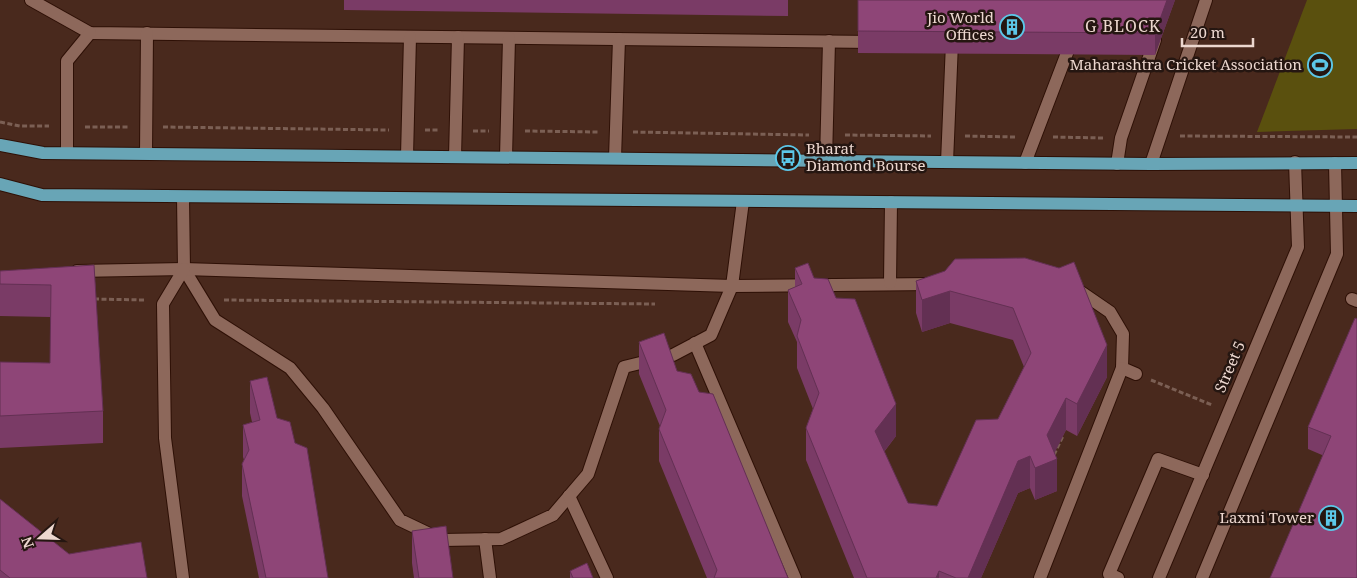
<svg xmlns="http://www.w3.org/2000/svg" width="1357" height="578" font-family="'Noto Serif',serif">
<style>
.green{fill:#5a500e}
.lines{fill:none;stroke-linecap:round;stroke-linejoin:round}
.minor-casing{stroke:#2e1006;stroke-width:14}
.major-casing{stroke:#2e1006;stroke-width:14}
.path{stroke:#7b5f54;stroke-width:3;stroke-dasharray:5 2.5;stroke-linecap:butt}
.minor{stroke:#8d685b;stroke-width:12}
.major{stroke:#68a5b6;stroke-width:12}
.wall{fill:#7a3b66}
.shaded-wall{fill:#633053}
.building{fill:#8e4577;stroke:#633053}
.labels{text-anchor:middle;stroke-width:5;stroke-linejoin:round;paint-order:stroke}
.poi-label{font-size:15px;fill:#ecd7cf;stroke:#251611;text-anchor:end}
.street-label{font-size:15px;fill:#ecd7cf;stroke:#251611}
.neighbourhood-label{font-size:16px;letter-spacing:1px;fill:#ecd7cf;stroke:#251611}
</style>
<rect width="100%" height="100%" fill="#49291d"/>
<path class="green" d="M1307,0h50v129l-100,3z"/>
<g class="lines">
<defs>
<g id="minor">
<path d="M31,0l59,33 783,9"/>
<path d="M67,153v-92l23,-28"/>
<path d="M146,153l1,-120"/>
<path d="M407,156l3,-119"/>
<path d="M455,157l3,-120"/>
<path d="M506,157l3,-119"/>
<path d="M615,158l4,-119"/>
<path d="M826,160l3,-119"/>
<path d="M947,162l5,-119"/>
<path d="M1025,163l47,-123"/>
<path d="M1117,164l4,-26 34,-98"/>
<path d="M1151,164l55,-164"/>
<path d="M183,197l1,72 31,51 75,48 33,40 77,112 42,20 59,-1 52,-24 35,-41 36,-107 49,-12 38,-20 21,-49 11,-85"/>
<path d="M77,271l107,-2 548,17 200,-2"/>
<path d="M890,283l1,-81"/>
<path d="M1075,288l35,24 13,22 -1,34 14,6"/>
<path d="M1352,299l5,2"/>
<path d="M695,343l100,235"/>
<path d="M569,496l38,82"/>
<path d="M485,539l5,39"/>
<path d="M183,578l-18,-140 -2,-134 21,-35"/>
<path d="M1040,578l82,-210"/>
<path d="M1118,578l-9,-4 49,-115 45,16"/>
<path d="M1159,578l139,-331 -3,-85"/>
<path d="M1202,578l135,-324 -2,-91"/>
</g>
<g id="major">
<path d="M0,145l43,8 1108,11 206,-1"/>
<path d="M0,184l42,11 1315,11"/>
</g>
</defs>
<use href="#minor" class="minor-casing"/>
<use href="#major" class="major-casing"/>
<g class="path">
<path d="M0,122l20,4h29"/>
<path d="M85,127h44"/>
<path d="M163,127l226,3"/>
<path d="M425,130h14"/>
<path d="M473,131h16"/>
<path d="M525,131l74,1"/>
<path d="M633,132l176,3"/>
<path d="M845,135l86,1"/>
<path d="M965,136l51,1"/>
<path d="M1180,136l177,1"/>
<path d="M1053,137l51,1"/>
<path d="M94,299l51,1"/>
<path d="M224,300l431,4"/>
<path d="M1151,380l61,25"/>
<path d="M1054,455l9,-19"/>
</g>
<use href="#minor" class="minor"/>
<use href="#major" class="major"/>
</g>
<g class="wall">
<path d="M344,0h444v16l-444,-6z"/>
<path d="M858,0h317l-20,55 -297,-2z"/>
<path d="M955,259l152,118 -30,59 -11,-6 -12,23 3,38 -22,9 -5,-12 -12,5 -37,85h-127l-48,-118v-32l7,-19 -16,-41v-26l-9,-20v-32l7,-3v-19l19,10 22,20 60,138 -12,16 24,51 29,3 61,-87 26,-52 -11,-27 -63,-17 -28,9 -6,-19v-32l29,-10z"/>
<path d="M94,265l9,146v32l-103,5v-86l50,1v-46l-50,-1v-45z"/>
<path d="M1357,319v259l-35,-123 -14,-6v-22z"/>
<path d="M639,342l38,29 111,207h-81l-48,-117v-32l1,-3 -21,-52z"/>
<path d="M250,381l27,37 51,160h-69l-17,-82v-32l2,-4 -1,-3v-32l9,-3 -2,-9z"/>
<path d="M0,499l69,55 78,24h-147z"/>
<path d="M412,531l41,47h-39l-2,-15z"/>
<path d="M570,571l23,7h-23z"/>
</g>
<g class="shaded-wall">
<path d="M1167,0h8l-20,55v-22z"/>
<path d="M950,291v32l-28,9v-32z"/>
<path d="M1107,345v32l-30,59v-32z"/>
<path d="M1066,398v32l-16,32 7,-3v32l-22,9v-32l12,-33z"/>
<path d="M896,404v32l-21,27v-32z"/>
<path d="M1030,456v32l-12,5 -37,85h-13l50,-117z"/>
<path d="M939,571v7h-3z"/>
</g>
<g class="building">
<path d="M858,0h309l-12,33 -297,-2z"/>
<path d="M1025,258l34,10 15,-6 33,83 -30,59 -11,-6 -19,37 10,24 -22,9 -5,-12 -12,5 -50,117h-12l-17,-7 -3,7h-69l-61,-150 13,-35 -22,-57 4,-16 -13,-30 14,-6 -7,-16 13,-5 6,15 14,1 8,19 19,1 41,105 -21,27 33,72 29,3 39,-86 22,-1 33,-66 -18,-45 -63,-17 -28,9 -6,-19 29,-10 10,-12z"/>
<path d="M94,265l9,146 -103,5v-54l50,1 1,-78 -51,-1v-13z"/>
<path d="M1355,318l2,1v259h-87l61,-142 -23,-9z"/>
<path d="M664,333l13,38 14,3 8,18 14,2 75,184h-74l3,-8 -58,-141 7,-19 -27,-68z"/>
<path d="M267,377l10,41 13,4 5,21 12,5 21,130h-62l-24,-114 7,-14 -6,-25 17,-5 -10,-39z"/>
<path d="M0,499l69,55 72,-12 6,36h-137l-10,-8z"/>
<path d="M446,526l7,52h-34l-7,-47z"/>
<path d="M587,563l6,15h-20l-3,-7z"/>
</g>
<defs>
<symbol id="building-ring" viewBox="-11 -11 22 22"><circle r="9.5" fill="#251611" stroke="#5cc7e8" stroke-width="1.5"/><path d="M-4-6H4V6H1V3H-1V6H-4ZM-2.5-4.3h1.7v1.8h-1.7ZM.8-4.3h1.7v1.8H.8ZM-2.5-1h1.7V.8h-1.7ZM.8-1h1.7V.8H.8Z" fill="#5cc7e8"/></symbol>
<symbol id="stadium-ring" viewBox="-11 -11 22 22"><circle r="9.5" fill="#251611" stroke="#5cc7e8" stroke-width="1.5"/><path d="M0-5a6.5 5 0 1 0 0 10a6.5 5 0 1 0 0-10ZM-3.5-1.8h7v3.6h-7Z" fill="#5cc7e8"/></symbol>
<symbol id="bus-ring" viewBox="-11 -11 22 22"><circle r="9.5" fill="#251611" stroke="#5cc7e8" stroke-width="1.5"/><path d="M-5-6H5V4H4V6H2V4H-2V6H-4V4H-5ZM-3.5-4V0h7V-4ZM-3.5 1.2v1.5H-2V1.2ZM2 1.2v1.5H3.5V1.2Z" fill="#5cc7e8"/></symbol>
</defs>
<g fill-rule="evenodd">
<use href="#building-ring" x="998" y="13" width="28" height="28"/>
<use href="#stadium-ring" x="1306" y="51" width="28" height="28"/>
<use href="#bus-ring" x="774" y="144" width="28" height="28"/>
<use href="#building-ring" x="1317" y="504" width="28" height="28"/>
</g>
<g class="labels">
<g class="poi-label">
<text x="994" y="23">Jio World<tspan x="994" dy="17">Offices</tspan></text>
<text x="1302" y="70">Maharashtra Cricket Association</text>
<text x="806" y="154" text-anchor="start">Bharat<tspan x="806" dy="17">Diamond Bourse</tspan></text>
<text x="1314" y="523">Laxmi Tower</text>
</g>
<g class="street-label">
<text transform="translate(1230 367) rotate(-67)" y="5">Street 5</text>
</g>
<g class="neighbourhood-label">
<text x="1123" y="32">G BLOCK</text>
</g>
</g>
<g transform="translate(40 538) rotate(250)" stroke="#251611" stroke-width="4" paint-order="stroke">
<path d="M0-4L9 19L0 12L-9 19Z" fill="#ecd7cf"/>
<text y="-8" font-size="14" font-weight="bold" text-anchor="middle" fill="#ecd7cf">N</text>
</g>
<path d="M1182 38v8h71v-8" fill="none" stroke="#ecd7cf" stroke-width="2.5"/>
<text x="1190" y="38" font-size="15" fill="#ecd7cf" stroke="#251611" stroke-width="4" paint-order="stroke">20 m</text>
</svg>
